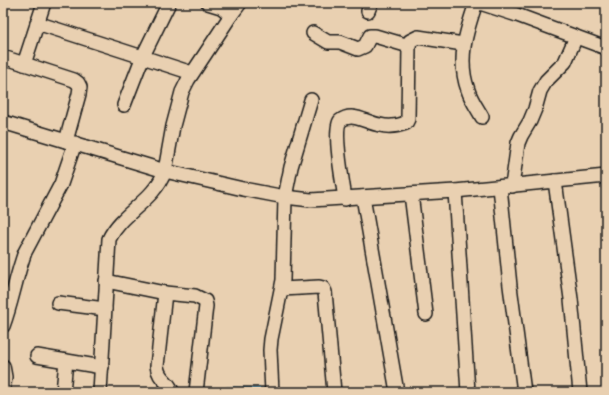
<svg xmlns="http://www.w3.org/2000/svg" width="609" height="395" font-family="'Indie Flower',sans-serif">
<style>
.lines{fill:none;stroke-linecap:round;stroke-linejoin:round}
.stream{stroke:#5d8697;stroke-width:3}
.minor-casing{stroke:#1c1c1c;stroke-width:16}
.minor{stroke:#e9d0b1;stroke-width:13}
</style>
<rect width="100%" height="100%" fill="#e9d0b1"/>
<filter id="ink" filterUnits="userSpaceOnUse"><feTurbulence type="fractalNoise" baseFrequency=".025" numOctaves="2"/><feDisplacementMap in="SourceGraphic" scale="8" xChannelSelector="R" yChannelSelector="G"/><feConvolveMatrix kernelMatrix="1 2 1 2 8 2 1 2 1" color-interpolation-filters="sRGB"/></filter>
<g filter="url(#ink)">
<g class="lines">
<g class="stream">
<path d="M274,390l27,1 1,1"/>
<path d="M224,392l3,-4 42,1"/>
</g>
<defs>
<g id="minor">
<path d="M476,3c-10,29 -19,57 -8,87 3,10 9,18 14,27"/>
<path d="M480,3l37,12 89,33"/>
<path d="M368,11l3,-8"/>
<path d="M231,15l9,-12"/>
<path d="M37,23l155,50"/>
<path d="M313,33l15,9h12l18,7 7,-3 5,-10h5l34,10"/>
<path d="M3,57l71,23 4,3 2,4 -1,7 -13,47"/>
<path d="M24,64l20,-61"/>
<path d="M124,105l19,-49 26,-53"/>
<path d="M3,122l162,49 78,18 42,8 26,3 144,-9 151,-15"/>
<path d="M555,181l16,118 9,93"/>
<path d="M512,186l6,-43 3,-7 9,-15 5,-12 5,-18 6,-10 19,-19 11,-25"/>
<path d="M500,187l10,99 14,106"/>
<path d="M455,191l13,201"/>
<path d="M411,194l15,120"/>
<path d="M363,197l34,195"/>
<path d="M345,199c-2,-16 -12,-67 -5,-78 13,-10 26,2 40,4 8,2 18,1 26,-2l2,-4 1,-73 1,-5 8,-4 45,7"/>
<path d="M106,281l59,12 30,3 10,5 1,5 -10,86"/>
<path d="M282,289l37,-2 4,1 2,4 9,100"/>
<path d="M165,293l-8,73c2,15 12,14 15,26"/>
<path d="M58,303l47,6"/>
<path d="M3,326c9,-24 13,-50 22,-74l36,-68 14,-41"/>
<path d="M37,356l65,11"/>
<path d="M3,366l2,11 -2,15"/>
<path d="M63,392l3,-31"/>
<path d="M100,392l9,-153c13,-27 45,-38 56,-68l8,-45 9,-34 6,-12 43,-65 -10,-8 -13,-4"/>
<path d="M272,392l-2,-42 1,-11 12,-59 2,-83 6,-30 20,-67"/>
</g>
</defs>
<use href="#minor" class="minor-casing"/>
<use href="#minor" class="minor"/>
</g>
</g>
<rect width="609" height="395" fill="none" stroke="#e9d0b1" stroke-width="16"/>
<rect x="8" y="8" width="593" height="379" fill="none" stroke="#1c1c1c" stroke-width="1.5" filter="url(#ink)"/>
</svg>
